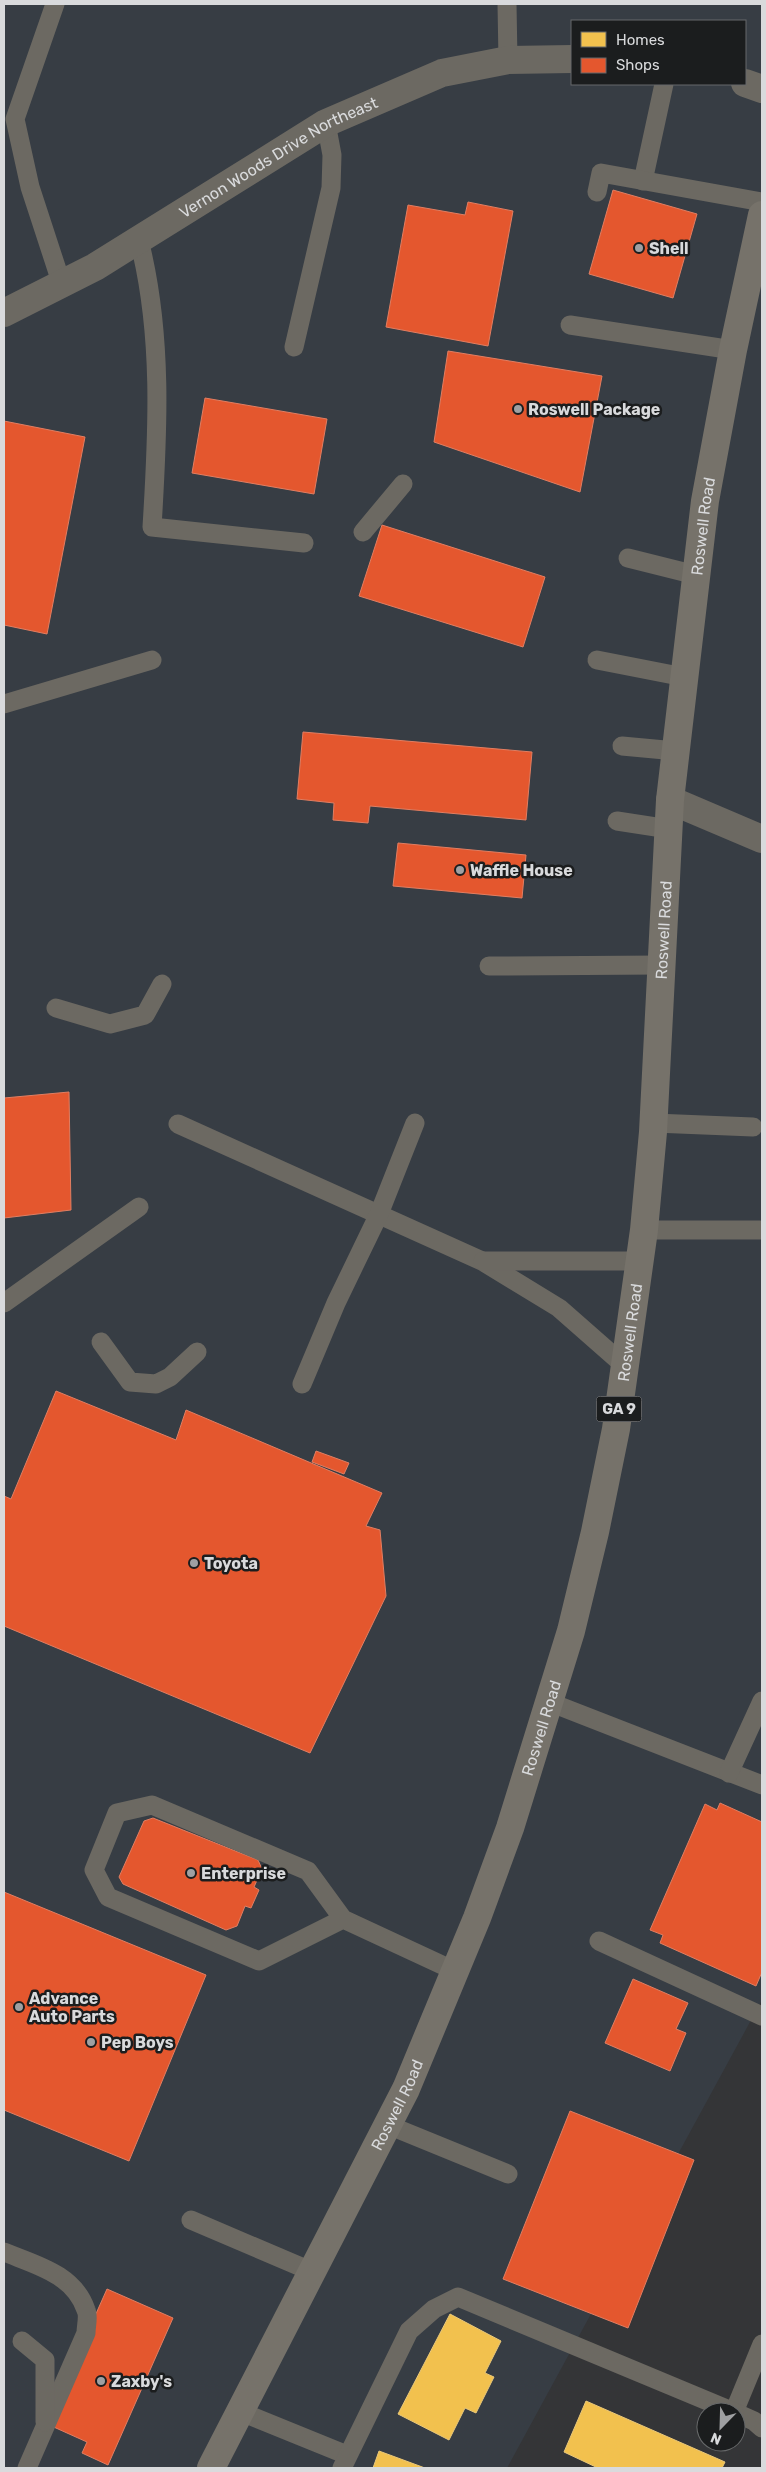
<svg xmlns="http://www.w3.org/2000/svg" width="766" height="2472" font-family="Rubik,sans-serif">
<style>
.built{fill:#373d44;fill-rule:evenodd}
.homes{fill:#f2c14e;stroke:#eac879}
.shops{fill:#e4572e;stroke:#e17e62}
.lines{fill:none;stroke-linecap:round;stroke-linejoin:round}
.lane{stroke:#6c6962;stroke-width:19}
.street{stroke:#6c6962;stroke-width:28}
.primary{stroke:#76726a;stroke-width:28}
.poi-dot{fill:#9fa0a2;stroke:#1b1d1e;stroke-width:2}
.labels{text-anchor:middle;stroke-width:5;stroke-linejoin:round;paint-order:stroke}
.shield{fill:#1b1d1e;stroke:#a0a1a3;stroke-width:1}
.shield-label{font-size:15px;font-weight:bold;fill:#d9dadc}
.street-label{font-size:16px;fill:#d9dadc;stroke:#1b1d1e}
.poi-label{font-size:16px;font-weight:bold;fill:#d9dadc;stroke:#1b1d1e;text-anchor:start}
</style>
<rect width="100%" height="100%" fill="#343537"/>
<path class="built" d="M4,4h758v1996l-255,468h-503zM572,21h173v63h-173z"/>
<g class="homes">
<path d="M450,2314l51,27 -16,32 9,4 -18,36 -11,-5 -16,32 -51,-26z"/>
<path d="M586,2401l139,61 -3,6h-124l-34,-16z"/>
<path d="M379,2451l46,17h-52z"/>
</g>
<g class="shops">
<path d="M613,190l84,24 -24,84 -84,-24z"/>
<path d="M468,202l45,9 -25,135 -102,-19 22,-122 57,10z"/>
<path d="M448,351l154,25 -22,116 -146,-50z"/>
<path d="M205,398l122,21 -13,75 -122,-21z"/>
<path d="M4,421l81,16 -38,197 -43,-9z"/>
<path d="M382,525l163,52 -22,70 -164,-51z"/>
<path d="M303,732l229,20 -6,68 -156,-14 -2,17 -35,-3 1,-17 -37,-4z"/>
<path d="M398,843l128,12 -4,43 -129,-12z"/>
<path d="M69,1092l2,118 -67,8v-120z"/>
<path d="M56,1391l120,49 10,-30 196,83 -16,33 14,4 6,66 -76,157 -306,-127v-130l7,3z"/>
<path d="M316,1451l33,12 -5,11 -32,-12z"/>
<path d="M720,1803l42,19v150l-6,14 -96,-43 3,-8 -13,-5 55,-126 12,6z"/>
<path d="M153,1818l105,42 4,9 -8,18 5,3 -8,18 -6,-2 -8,20 -11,4 -103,-46 -4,-7 25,-56z"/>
<path d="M4,1892l202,83 -77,186 -125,-51z"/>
<path d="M633,1979l55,24 -12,26 10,4 -16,38 -65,-28z"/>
<path d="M570,2111l124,49 -66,168 -125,-49z"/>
<path d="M107,2289l66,29 -65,147 -26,-12 5,-11 -40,-18z"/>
</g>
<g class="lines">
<g class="lane">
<path d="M55,4l-40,115 15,68 32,98"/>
<path d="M507,4l1,56"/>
<path d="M643,181l21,-97"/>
<path d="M597,192l4,-19 161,29"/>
<path d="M139,240c24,94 19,191 13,287l152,16"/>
<path d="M570,325l163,25"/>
<path d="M294,347l37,-159 1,-33 -6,-32"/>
<path d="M363,532l40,-48"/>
<path d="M628,558l68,17"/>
<path d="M597,660l87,17"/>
<path d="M4,704l148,-44"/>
<path d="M622,746l54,5"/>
<path d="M617,821l52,8"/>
<path d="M489,966l172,-1"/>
<path d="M56,1008l54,16 35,-9 17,-31"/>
<path d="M654,1123l99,4"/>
<path d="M178,1124l304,137 77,47 66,58"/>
<path d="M644,1230h116"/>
<path d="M483,1261h157"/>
<path d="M4,1303l135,-96"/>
<path d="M101,1342l29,40 26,2 14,-7 27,-25"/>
<path d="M302,1384l34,-81 43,-89 36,-91"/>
<path d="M549,1702l213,83"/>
<path d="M729,1773l33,-72"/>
<path d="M343,1919l-84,42 -151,-64 -14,-27 23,-57 35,-8 156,66 35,48 112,52"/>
<path d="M599,1941l163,75"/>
<path d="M388,2125l120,49"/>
<path d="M191,2220l122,52"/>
<path d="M4,2252c32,13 70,22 82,58 3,6 0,16 0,23l-59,135"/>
<path d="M22,2341l23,19v62"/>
<path d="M241,2412l106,43"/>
<path d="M734,2412l28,-68"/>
<path d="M736,2413l18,8 8,7"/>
<path d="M342,2468l67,-137 25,-22 24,-12 276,115"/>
</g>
<g class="street">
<path d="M745,83l17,6"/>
<path id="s1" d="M4,313l91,-46 231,-144 116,-50 66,-13 64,-1"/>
<path d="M670,800l92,39"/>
</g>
<path class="primary" id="s2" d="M211,2468l195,-379 71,-171 33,-90 61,-197 24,-99 21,-103 28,-199 9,-98 17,-332 35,-299 28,-151 29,-135"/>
</g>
<g class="poi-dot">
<circle cx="639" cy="248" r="5"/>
<circle cx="518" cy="409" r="5"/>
<circle cx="460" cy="870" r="5"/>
<circle cx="194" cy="1563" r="5"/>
<circle cx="191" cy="1873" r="5"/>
<circle cx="19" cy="2007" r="5"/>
<circle cx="91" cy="2042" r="5"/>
<circle cx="101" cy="2381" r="5"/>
</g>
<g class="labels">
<rect class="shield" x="596.5" y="1396.5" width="45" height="25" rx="4"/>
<g class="shield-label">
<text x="619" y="1414">GA 9</text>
</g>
<g class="street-label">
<text dy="6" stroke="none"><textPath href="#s1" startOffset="316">Vernon Woods Drive Northeast</textPath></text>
<text dy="6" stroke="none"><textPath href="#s2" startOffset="2028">Roswell Road</textPath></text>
<text dy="6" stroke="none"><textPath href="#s2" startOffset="1622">Roswell Road</textPath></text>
<text dy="6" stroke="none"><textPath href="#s2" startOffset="1218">Roswell Road</textPath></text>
<text dy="6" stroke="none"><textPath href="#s2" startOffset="812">Roswell Road</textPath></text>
<text dy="6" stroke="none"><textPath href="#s2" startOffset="408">Roswell Road</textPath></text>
</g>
<g class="poi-label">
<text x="649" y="254">Shell</text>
<text x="528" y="415">Roswell Package</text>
<text x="470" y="876">Waffle House</text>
<text x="204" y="1569">Toyota</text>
<text x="201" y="1879">Enterprise</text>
<text x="29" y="2004">Advance<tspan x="29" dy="18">Auto Parts</tspan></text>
<text x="101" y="2048">Pep Boys</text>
<text x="111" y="2387">Zaxby's</text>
</g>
</g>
<rect width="766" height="2472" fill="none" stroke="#d9dadc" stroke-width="10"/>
<rect x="571" y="20" width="175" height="65" fill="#1b1d1e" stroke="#67696a"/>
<rect x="581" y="32" width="25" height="15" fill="#f2c14e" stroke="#67696a"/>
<text x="616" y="45" font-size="15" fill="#d9dadc">Homes</text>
<rect x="581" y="58" width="25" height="15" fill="#e4572e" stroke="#67696a"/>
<text x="616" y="70" font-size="15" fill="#d9dadc">Shops</text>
<g transform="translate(721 2427) rotate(203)"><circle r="24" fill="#1b1d1e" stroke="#67696a"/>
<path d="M0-4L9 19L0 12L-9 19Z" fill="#9fa0a2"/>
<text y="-8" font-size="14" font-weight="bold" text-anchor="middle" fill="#d9dadc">N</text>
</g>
</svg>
